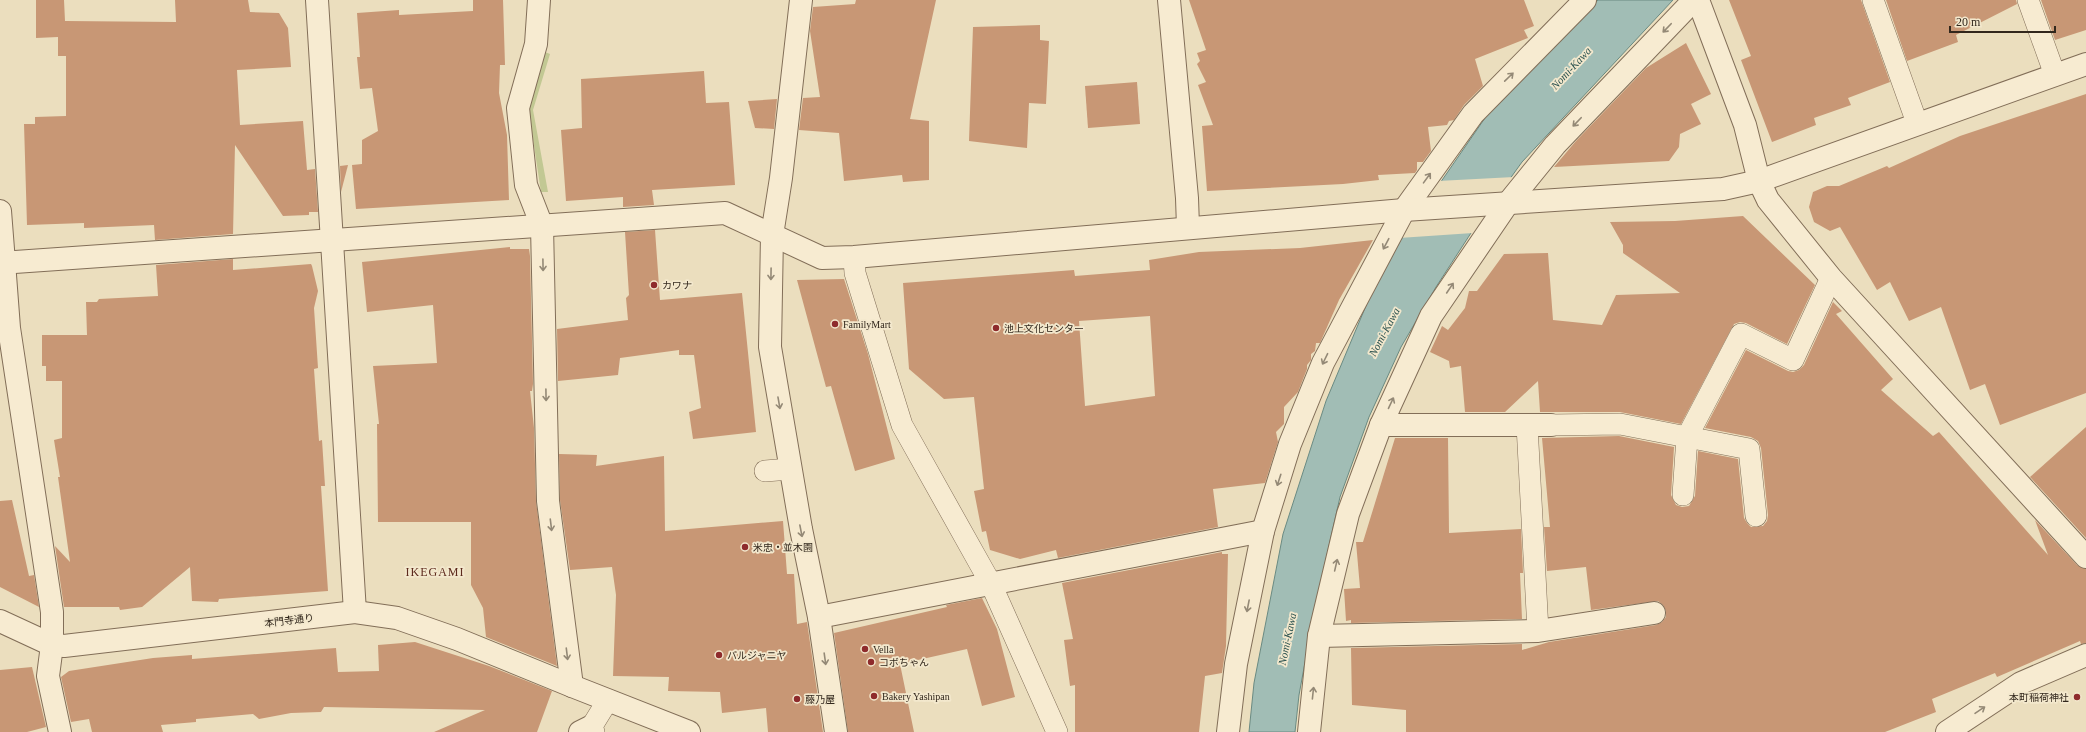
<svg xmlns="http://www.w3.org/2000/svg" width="2086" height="732" font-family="'Times New Roman','Noto Sans JP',serif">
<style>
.green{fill:#c2c893}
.water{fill:#a1bdb5;stroke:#6a8a82}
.pier{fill:#ebdebe}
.building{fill:#c89775;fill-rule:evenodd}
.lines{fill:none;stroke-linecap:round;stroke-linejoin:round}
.service-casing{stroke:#826e58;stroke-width:22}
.minor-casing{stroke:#826e58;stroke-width:24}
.tertiary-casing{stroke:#826e58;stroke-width:24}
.service{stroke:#f7ebd1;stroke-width:21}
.minor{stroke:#f7ebd1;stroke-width:22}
.tertiary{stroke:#f7ebd1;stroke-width:22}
.oneway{stroke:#948976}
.poi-dot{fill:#8e2b2c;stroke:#f3e8cd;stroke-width:1.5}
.labels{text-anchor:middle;stroke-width:3.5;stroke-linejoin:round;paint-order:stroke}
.poi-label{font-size:10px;fill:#32271c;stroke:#f3e8cd;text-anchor:start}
.street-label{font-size:10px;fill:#32271c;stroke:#f3e8cd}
.water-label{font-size:11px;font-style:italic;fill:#2c524f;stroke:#f3e8cd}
.quarter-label{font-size:12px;letter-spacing:1px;fill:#5d2a1d;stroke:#f3e8cd}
</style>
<rect width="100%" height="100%" fill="#ebdebe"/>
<path class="green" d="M545,52l5,2 -17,56 15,82h-7l-13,-86z"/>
<path class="water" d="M1598,0h75l-151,162 -51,71 -35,54 -35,60 -32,70 -29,80 -25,111 -16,87 -4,37h-46l5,-49 29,-149 43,-133 42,-100 32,-60 85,-123z"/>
<path class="pier" d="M1514,177l-41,56 -74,5 39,-57z"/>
<g class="building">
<path d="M36,0h28l1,21 111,1 -1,-22h73l2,12 29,1 9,15 3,39 -54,3 3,55 63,-4 4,49 8,-1 3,43h-9v3l-26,1 -48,-71 -2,89 -78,6 -1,-15 -70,3v-5l-57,2 -3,-101h11v-7l31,-1v-60h-8v-19l-22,1z"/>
<path d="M473,0h30l2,65h-5l-1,28 8,42 2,65 -153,9 -4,-44 10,-1v-24l16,-9 -6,-43 -12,1 -3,-32h3l-3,-44 42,-3v5l74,-4z"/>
<path d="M856,0h80l-26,119 19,2v59l-26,2 -1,-7 -58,6 -5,-48 -40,-3 4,-32 17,-1 -10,-66 3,-24 42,-3z"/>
<path d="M1189,0h335l10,26 -10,4 4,8 -53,21 8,27 -19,19 -10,15 -5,1 -2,4 -19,2 3,24 -8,11h-6v8l-2,3 -37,2 1,5 -36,4 -136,7 -5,-65 11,-1 -15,-40 8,-3 -9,-18 3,-3 -3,-8 9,-3z"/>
<path d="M1729,0h132l29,82 -42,16 3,7 -37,13 2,7 -44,17 -31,-82 10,-4z"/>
<path d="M1886,0h130l1,4 -61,31 2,7 -51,19z"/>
<path d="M2041,0h45v30l-31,10z"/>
<path d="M1040,25v15l9,1 -3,63 -17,-1 -2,45 -58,-7 4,-114z"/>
<path d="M1686,43l25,51 -20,10 10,20 -21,10 -1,13 -10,14 -115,6 22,-26 70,-73z"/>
<path d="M704,71l2,32 23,-1 6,83 -83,5 2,15 -31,2v-10l-57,4 -5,-71 21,-2 -1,-49z"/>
<path d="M1137,82l3,42 -52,4 -3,-42z"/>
<path d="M2086,94v299l-86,32 -15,-41 -15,6 -29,-83 -32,14 -19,-39 -13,8 -37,-63 -10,4 -16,-9 -5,-15 4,-15 14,-6h12l48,-20 2,2 71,-32z"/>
<path d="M777,99l-3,30 -19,-1 -7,-27z"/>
<path d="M348,165l-7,27 -1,-26z"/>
<path d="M1743,216l72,69 -28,59 -41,-21 -6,-1 -6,2 -53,100 -61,-12h-80l-2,-31 -33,31h-40l-4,-46 -11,2 -1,-7 -19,-9 12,-26 6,4 17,-22 4,-17h8l27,-37 44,-1 5,67 49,5 14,-30 64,-2 -57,-40v-8l-13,-23 65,-1z"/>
<path d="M655,230l5,70 82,-7 14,139 -63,7 -4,-27 12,-4 -7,-53h-15v-5l-59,8 -2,17 -60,6 -1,-52 71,-9 -2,-22 3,-3 -4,-63z"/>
<path d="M1373,240l-34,60 -19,43h-4l-1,8 -4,3v6l-4,5v4l-9,23 -14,15v17l-8,8 2,10 -13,41 -52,6 5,38 -160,31 -2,-8 -36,9 -30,-9 -4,-19 -4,1 -8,-41 10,-2 -10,-92 -30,2 -35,-30 -6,-86 171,-13 1,6 75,-6 -1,-10 50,-8 101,-4zM1150,316l5,80 -70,10 -6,-85z"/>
<path d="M510,247v2h19l1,7 3,128 -1,7h-2l4,37 2,73 21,165 -71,-29 -3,-29 -12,-23v-63h-93l-1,-98h2l-6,-58 64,-3 -4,-58 -66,7 -5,-50z"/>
<path d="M233,259v11l78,-6 1,2 6,25 -4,17 4,60 -4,1 5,72 3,-1 3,46h-4l7,105 -109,8 -1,3 -26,-1 -2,-34 -48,40 -22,3 -1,-3h-55l-9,-61 15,16 -12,-85h2l-6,-37 8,-2v-57h-16v-15h-4v-31h45l-1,-33h11l2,-3 59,-3 -2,-31z"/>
<path d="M844,279l24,75 27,105 -40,12 -24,-85 -5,1 -29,-107z"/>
<path d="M1833,302l9,9 -6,3 57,65 -12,11 52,46 6,-4 109,123 -13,-35 42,45 9,4v74l-5,1 -1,-3 -83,36 -2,-4 -63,26 4,13 -51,20h-479v-22l-54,-5 -1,-57 171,-4v6l27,-8 107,-17 6,-3 4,-5v-6l-3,-6 -5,-4 -67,9 -5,-43 -39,4 -3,-44h6l-8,-89 77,-2 55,11 -3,48 5,10 6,2 7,-1 6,-10 3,-45 40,8 6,59 3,5 4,4 12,-1 4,-5 1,-6 -7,-67 -3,-7 -7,-4 -46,-9 41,-78 42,21 5,1 6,-2 5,-5z"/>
<path d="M2086,427v111l-56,-61z"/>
<path d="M1395,438h53l1,95 72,-4 2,44h-3l2,46 -171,4v-3l-5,1 -2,-32 16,-1 -4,-46h7z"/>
<path d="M559,454l38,1 -1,11 68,-10 1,75 118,-10 4,53h7l3,50 10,-2 16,110h-55l-2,-24 -44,5 -2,-21 -52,-1 1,-14 -56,-1 3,-81 -4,-28 -42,3 -10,-70z"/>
<path d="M12,500l17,76 5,-1 5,32 -39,-20v-86z"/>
<path d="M1222,552v2h6l-2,92 -4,27 -17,3 -6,56h-124v-47l-5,1 -6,-46 9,-1 -11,-56z"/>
<path d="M982,598l15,31 18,68 -33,9 -15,-57 -67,15 14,68h-66l-14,-99 113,-26 -1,-2z"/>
<path d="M415,642l74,24 63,25 -15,41h-103l51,-22 -161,-3 -3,5 -30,1 -32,6 -6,-5 -57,5v3l-35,3 2,7h-71l-3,-13 -18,3 -10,-45 8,-6 84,-13 39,-3v4l144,-11 2,24 41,-1 -1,-26z"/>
<path d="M32,667l14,60 -19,5h-27v-62z"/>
</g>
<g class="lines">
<defs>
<g id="service">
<path d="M1873,0l44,123"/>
<path d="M2028,0l27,75"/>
<path d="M854,257l1,16 47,152 89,159 66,148"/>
<path d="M1527,425l11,206"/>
<path d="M1551,425l69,-1 129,25 7,67"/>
<path d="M765,471l25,-2"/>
<path d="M1683,495l4,-58 54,-103 52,26 38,-82"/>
<path d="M594,732l-2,-6 16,-26"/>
</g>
<g id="minor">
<path d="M539,0l-3,44 -18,64 8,77 16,41 6,275 24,185"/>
<path d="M801,0l-20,178 -9,57 -2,112 31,182 18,88 17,115"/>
<path d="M1169,0l18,198 1,29"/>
<path d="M1698,0l47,125 14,56 9,19 63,78 255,279"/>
<path d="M0,211l4,51"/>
<path d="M1381,425h170"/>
<path d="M819,617l444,-86"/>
<path d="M0,621l52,24 12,1 291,-34 42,6 60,21 115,47 117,46"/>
<path d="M1319,636l219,-5 116,-18"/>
<path d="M52,645l-4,31 12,56"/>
<path d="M580,732l12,-6"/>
<path d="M1228,732l8,-68 27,-133 27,-87 33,-81 81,-153 69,-96 112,-114"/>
<path d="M1309,732l10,-96 29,-122 33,-89 50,-109 77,-113 47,-58 139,-145"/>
<path d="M1947,732l74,-49 65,-28"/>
</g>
<g id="tertiary">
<path d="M317,0l38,612"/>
<path d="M4,262l5,66 43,284v33"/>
<path d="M0,263l725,-50 97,45 32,-1 550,-47 319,-21 36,-8 327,-117"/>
</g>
</defs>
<use href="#service" class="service-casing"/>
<use href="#minor" class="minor-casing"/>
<use href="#tertiary" class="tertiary-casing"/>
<use href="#service" class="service"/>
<use href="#minor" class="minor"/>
<use href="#tertiary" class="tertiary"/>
</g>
<defs><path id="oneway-shaft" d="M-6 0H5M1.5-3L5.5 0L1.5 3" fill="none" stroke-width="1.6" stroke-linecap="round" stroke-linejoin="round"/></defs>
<g class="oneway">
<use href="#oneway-shaft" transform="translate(1667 28) rotate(134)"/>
<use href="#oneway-shaft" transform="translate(1509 77) rotate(-44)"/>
<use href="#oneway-shaft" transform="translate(1577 122) rotate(134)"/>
<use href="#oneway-shaft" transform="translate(1427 178) rotate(-54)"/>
<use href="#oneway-shaft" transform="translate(1386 244) rotate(118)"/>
<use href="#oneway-shaft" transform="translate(543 265) rotate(89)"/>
<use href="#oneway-shaft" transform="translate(771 274) rotate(91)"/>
<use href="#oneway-shaft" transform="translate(1450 288) rotate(-56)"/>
<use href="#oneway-shaft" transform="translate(1325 359) rotate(116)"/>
<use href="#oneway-shaft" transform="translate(546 395) rotate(89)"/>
<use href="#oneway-shaft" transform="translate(779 403) rotate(80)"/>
<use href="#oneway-shaft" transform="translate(1391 403) rotate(-65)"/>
<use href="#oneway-shaft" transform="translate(1279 480) rotate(108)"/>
<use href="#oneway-shaft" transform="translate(551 525) rotate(83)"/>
<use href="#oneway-shaft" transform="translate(801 531) rotate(79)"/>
<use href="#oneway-shaft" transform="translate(1336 565) rotate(-77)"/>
<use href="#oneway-shaft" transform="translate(1248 606) rotate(101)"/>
<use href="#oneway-shaft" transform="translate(567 654) rotate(83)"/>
<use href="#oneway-shaft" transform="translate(825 659) rotate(82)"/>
<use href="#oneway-shaft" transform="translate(1313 693) rotate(-84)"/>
<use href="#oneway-shaft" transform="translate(1980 710) rotate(-34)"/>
</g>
<g class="poi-dot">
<circle cx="654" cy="285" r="4"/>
<circle cx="835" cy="324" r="4"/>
<circle cx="996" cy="328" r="4"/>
<circle cx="745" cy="547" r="4"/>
<circle cx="865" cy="649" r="4"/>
<circle cx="719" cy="655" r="4"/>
<circle cx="871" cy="662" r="4"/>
<circle cx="874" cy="696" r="4"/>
<circle cx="2077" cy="697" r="4"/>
<circle cx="797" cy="699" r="4"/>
</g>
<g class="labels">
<g class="poi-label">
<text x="662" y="289">カワナ</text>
<text x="843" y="328">FamilyMart</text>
<text x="1004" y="332">池上文化センター</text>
<text x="753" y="551">米忠・並木園</text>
<text x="873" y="653">Vella</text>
<text x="727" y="659">パルジャニヤ</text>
<text x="879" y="666">コボちゃん</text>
<text x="882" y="700">Bakery Yashipan</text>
<text x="2069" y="701" text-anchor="end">本町稲荷神社</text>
<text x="805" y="703">藤乃屋</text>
</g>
<g class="street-label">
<text transform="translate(289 620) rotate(-7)" y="4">本門寺通り</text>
</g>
<g class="water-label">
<text transform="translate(1571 68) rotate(-47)" y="4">Nomi-Kawa</text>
<text transform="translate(1384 332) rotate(-62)" y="4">Nomi-Kawa</text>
<text transform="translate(1287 639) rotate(-78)" y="4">Nomi-Kawa</text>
</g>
<g class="quarter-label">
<text x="435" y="576">IKEGAMI</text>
</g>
</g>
<path d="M1950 26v6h105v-6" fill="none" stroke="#32271c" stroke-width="2"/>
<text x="1956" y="26" font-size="12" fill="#32271c" stroke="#f3e8cd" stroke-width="3" paint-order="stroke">20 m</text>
</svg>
